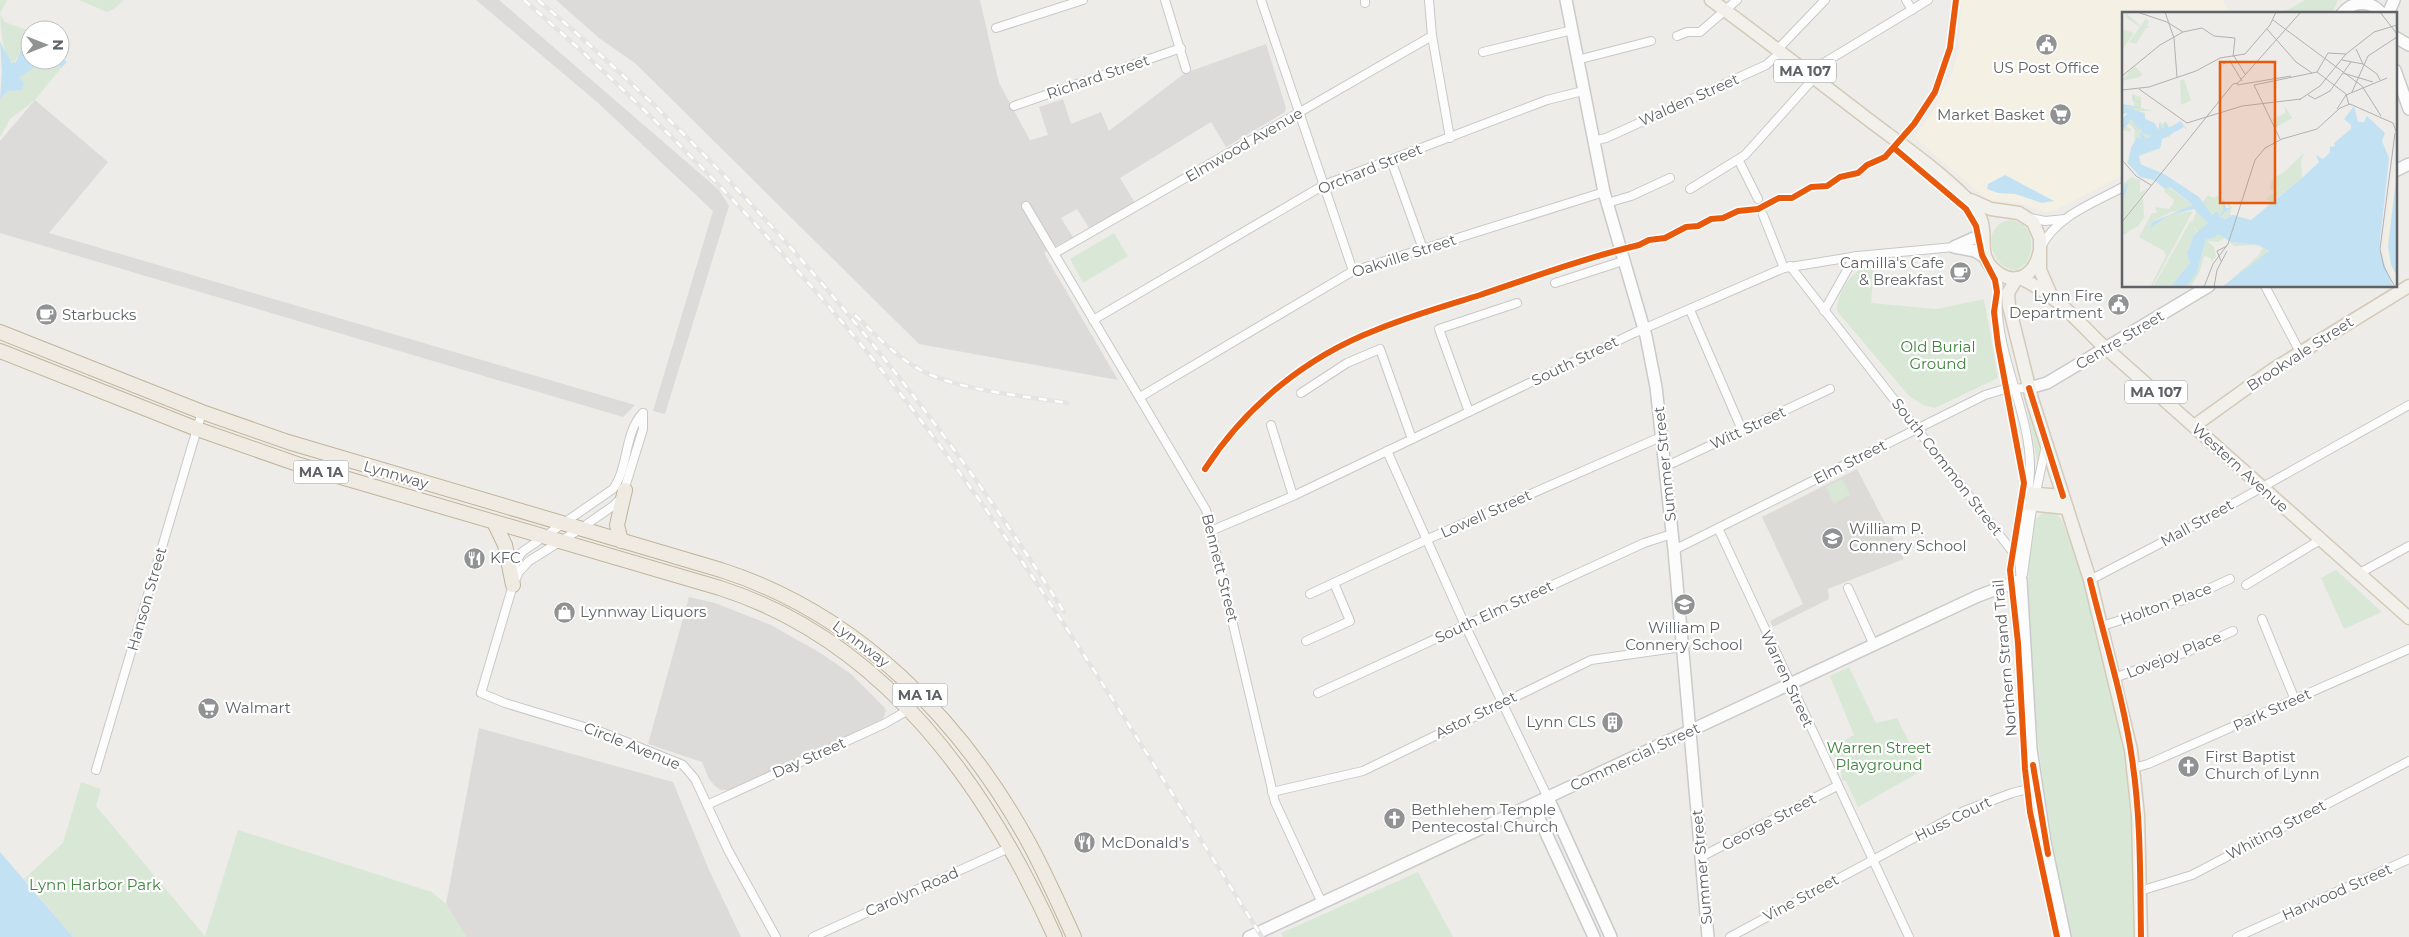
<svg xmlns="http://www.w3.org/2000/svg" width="2409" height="937" font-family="Montserrat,sans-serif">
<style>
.commercial{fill:#f5f0e4}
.industrial{fill:#dddbd9}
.education{fill:#dddbd8}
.green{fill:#d9e8d6}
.water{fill:#c2e1f3}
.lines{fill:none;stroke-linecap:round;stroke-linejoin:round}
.street-casing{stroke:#c8c8c8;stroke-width:10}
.secondary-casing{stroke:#cacaca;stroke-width:14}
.primary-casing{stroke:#d3cab9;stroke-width:15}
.highway-casing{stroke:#c2b399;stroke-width:16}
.street{stroke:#fcfcfc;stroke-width:8}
.secondary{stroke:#fcfcfc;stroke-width:11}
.primary{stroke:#f2f0ea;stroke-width:12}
.highway{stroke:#efebe3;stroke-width:14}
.rail-casing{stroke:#e3e4e3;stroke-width:4.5}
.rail{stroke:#fff;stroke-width:2.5;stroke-dasharray:8;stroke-linecap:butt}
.cycleway-casing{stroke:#fff;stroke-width:9}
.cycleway{stroke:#e8590c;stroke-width:6}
.labels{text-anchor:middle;stroke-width:4.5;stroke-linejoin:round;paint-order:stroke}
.shield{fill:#fff;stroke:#8f9194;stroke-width:1}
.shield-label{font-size:14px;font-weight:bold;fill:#5f6266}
.poi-label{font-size:15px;fill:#5f6266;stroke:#fff;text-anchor:start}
.street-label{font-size:15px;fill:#5f6266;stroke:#fff}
.park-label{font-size:15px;fill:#40843f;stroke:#fff}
.inset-river{fill:none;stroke:#c2e1f3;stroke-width:2.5}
.inset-road{fill:none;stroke:#b0b1b1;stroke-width:1}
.view{fill:#e8590c;fill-opacity:0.15;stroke:#e8590c;stroke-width:2.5}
.inset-edge{fill:none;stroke:#5f6266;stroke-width:2.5}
</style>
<rect width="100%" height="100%" fill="#edece9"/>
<path class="commercial" d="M1961,0h262l7,14h-107v161l-67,35 -12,2 -20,-8 -33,-4 -9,-5 -68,-58 18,-24 21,-42 6,-23z"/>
<g class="industrial">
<path d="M476,0h23l220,190 10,16 -64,208 -12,-3 60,-200 -116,-109z"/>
<path d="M556,0h424l19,83 31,57 18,-5 -9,-28 24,-8 8,25 30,-12 8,19 76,-58 81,-29 20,64 -1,4 -59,35 -15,-25 -91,56 15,25 -46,25 -12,-19 -16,9 12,19 -28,15v3l73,125 -199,-36 -284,-281 -36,-25z"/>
<path d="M35,100l73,62 -59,71 586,172 -12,12 -623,-184v-92z"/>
<path d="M689,597l26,6 56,22 51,29 29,20 33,33 2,4 -3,8 -152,71h-10l-6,-4 -6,-7 -7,-17 -54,-18z"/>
<path d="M479,728l194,54 36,88 32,67h-275l-20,-33z"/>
</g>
<path class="education" d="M1857,469l47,90 -76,30 1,10 -56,28 -3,-6 33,-17 -41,-87z"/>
<g class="green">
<path d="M0,0h7l-7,14 5,8 25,9v16l-7,1 -9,15c-14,-6 -14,-48 -14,-63z"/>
<path d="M79,0h45l-10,9 -7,3z"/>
<path d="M2305,0h33l-6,14h-52z"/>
<path d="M42,62l17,3 2,3 -26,32 -25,19 -10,18v-38l8,-8 16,-6 -5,-7z"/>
<path d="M2010,220c23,1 25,26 17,43l-10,7c-27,0 -38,-45 -7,-50z"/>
<path d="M1114,233l14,23 -45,27 -13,-24z"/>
<path d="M1874,264l-3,39 66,6 47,-10 14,79 -63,30 -12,-3 -14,-9 -72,-85c-1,-19 18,-45 37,-47z"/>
<path d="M2027,408h2l12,43 -3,15z"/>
<path d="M1842,479l8,16 -16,8 -8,-16z"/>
<path d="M2045,512l11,2 6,6 16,41 45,171 9,69 5,136h-66c-25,-113 -39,-217 -42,-332 -1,-20 -2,-71 7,-87z"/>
<path d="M2336,570l46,42 -38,17 -23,-51z"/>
<path d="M1849,667l27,56 21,-5 26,52 -65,37 -12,-26 -4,-1 -1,-9 -11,-23 24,-13 -24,-59z"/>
<path d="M81,782l20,7 -5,17 109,130 33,-106 194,62 14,12 20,33h-393l-49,-58 39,-36z"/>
<path d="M1418,872l35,65h-170l-2,-4z"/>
</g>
<g class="water">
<path d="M0,42l12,21 4,-1 5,-12 9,-3v13h30v-3l7,5 -6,6 -2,-3 -17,-3 -23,16 5,5 -2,7 -14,1 -8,8 2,-28z"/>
<path d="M2005,175l49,26 -12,2 -27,-9 -17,-1 -11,-4 1,-5z"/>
<path d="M0,852l73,85h-73z"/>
</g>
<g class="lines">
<defs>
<g id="street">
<path d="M1165,0l21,69"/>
<path d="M1261,0l92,271"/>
<path d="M1365,0v3"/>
<path d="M1429,0l3,36 18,102"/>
<path d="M1906,0l6,10"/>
<path d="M996,28l87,-28"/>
<path d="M1677,36l10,-4h13l37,-32"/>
<path d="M1777,50l48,-50"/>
<path d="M1483,52l89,-22"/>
<path d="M1577,60l74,-19"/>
<path d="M1810,75l12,-11 106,-64"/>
<path d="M1014,106l167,-58"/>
<path d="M1593,141l13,-3 160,-73 14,-12"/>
<path d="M1391,160l32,89"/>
<path d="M1739,161l19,38"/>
<path d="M1690,189l55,-34 69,-77"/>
<path d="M1607,203l24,-7 39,-18"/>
<path d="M1026,206l180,304 69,292 47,101"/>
<path d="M1763,215l21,53"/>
<path d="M2030,218l15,3 20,-2"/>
<path d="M2041,247c15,-31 53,-44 82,-60"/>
<path d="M1055,253l377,-217"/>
<path d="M1790,266l229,294"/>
<path d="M1995,270c7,16 1,29 3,45 4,51 32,102 32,152 0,39 -15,74 -9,113"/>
<path d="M1555,283l68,-22"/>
<path d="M2265,286l35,66"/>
<path d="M1690,310l52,120"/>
<path d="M1824,311l31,-55"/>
<path d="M1093,320l231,-135 223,-85 36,-9"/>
<path d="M1301,393l46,-30 33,-14 32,90"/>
<path d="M1140,397l213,-126 251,-79"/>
<path d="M1469,412l-30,-83 78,-26"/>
<path d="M643,413v16l-21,68 -9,9 -33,23 -51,32 -10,11 -6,13 -32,108 24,10 99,30 79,32 12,14 33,71 48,87"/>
<path d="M1271,425l22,71"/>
<path d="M1387,451l78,174 83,173"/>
<path d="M1665,462l8,1 157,-74"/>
<path d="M1718,528l191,409"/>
<path d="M1213,530l80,-34 341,-163 150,-65 74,-12 96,-9"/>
<path d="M1674,550l311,-155 20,-6 24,-1"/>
<path d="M513,572l3,-11 6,-9 91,-63c16,-22 11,-57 30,-76"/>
<path d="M2023,574l8,-59 14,-65"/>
<path d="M2358,574l51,-28"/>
<path d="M2090,580l94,-49 225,-126"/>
<path d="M2246,585l74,-45"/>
<path d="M1848,588l26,57"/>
<path d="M1310,594l118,-55 235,-103"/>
<path d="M2262,619l33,81"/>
<path d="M2102,626l85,-27 43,-20"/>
<path d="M1306,641l44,-20 -16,-38"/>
<path d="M2114,678l75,-27 44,-20"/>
<path d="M1318,693l326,-150 28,-9"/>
<path d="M2134,768l14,-4 261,-115"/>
<path d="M96,770l106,-358"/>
<path d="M1272,792l91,-21 228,-111 91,-13"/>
<path d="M707,805l177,-81 26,-15"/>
<path d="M1701,857l136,-71"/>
<path d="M2140,891l52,-16 217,-114"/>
<path d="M813,937l198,-90"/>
<path d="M1730,937l234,-126 48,-18 24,-6"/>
<path d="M2237,937l172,-78"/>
</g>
<g id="secondary">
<path d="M1566,0l38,192 42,144 10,51 18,163 34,387"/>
<path d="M2342,14c11,-14 29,-14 40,0"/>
<path d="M2388,14l6,-14"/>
<path d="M2395,37l14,8"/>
<path d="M2395,70l14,39"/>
<path d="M2395,171l14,-7"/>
<path d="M1956,246l27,-12"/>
<path d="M1954,247l21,4 12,8"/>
<path d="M2029,388l18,-5 162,-97"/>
<path d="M1548,798l63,139"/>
<path d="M1533,805l61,132"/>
<path d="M1249,937l729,-341 43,-16 10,169 14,93 20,95"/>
</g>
<g id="primary">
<path d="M1711,0c52,38 103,78 154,117 34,26 71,51 101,81 7,7 14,15 16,25 5,21 -6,35 18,51 19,12 35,-2 39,-20"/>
<path d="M1971,200l20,9 28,4 14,9 7,16v32l10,23"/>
<path d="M2017,278l-9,15 1,13 23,93 58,181 41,170 7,65 3,122"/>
<path d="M2020,278c33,15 52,37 78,63l311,277"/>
<path d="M2194,426l78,-56 137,-84"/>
<path d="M2027,493l36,3"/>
<path d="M2026,504l41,4"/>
</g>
<g id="highway">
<path d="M0,332l202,80 86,30 433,128c137,44 241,150 309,275 16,30 30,61 44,92"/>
<path d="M0,351l197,78 103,36 420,123c165,53 267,198 335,349"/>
<path d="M494,522l11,23 8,40"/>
<path d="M621,541l-4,-16 8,-35"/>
</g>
</defs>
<use href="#street" class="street-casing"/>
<use href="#secondary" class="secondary-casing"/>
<use href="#primary" class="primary-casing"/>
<use href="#highway" class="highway-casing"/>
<use href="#street" class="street"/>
<use href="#secondary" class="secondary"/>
<use href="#primary" class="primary"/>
<use href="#highway" class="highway"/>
<defs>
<g id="rail">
<path d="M524,0c125,108 239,226 344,353 148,182 269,386 394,584"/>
<path d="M538,0c202,171 386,388 526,612"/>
<path d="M855,315c20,19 40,41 64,54 35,21 107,27 148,34"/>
</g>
</defs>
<use href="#rail" class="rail-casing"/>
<use href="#rail" class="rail"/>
<defs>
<g id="cycleway">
<path d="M1894,148l72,61 10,17 6,29 13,25 2,12 -3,20 4,33 26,138 -14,87 8,73 7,126 5,43 27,125"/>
<path d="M2029,388l34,108"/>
<path d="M1205,469c41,-63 101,-112 171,-139 34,-14 69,-24 104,-35 53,-18 105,-37 159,-50l10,-5 16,-2 21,-11 12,-1 13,-7 12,-1 15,-7 20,-2 21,-11h13l19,-11 16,-1 13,-9 18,-4 9,-8 18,-8 29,-33 21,-32 15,-44 6,-48"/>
<path d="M2090,580c15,61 35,123 43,186 8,56 7,114 8,171"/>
<path d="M2033,765l15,89"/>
</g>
</defs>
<use href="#cycleway" class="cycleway-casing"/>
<use href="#cycleway" class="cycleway"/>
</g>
<defs>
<symbol id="civic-disc" viewBox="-11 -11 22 22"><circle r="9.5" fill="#919294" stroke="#fff"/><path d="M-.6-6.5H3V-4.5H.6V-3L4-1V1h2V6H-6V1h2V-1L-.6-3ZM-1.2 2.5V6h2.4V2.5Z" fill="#fff"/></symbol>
<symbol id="supermarket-disc" viewBox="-11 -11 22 22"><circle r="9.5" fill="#919294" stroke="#fff"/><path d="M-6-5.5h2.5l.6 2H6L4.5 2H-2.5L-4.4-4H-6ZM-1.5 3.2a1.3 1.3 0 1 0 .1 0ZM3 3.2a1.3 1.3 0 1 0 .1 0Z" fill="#fff"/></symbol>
<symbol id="cafe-disc" viewBox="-11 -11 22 22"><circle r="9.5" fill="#919294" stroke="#fff"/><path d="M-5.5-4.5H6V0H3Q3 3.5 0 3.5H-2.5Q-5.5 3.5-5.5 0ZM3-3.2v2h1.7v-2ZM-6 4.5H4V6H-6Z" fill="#fff"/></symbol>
<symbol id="school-disc" viewBox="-11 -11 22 22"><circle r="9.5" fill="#919294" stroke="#fff"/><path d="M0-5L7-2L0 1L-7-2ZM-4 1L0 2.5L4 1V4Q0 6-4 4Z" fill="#fff"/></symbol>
<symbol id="restaurant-disc" viewBox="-11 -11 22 22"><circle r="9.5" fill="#919294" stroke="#fff"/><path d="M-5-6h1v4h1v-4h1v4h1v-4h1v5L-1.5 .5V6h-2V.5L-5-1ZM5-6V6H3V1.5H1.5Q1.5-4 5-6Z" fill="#fff"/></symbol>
<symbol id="shop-disc" viewBox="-11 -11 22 22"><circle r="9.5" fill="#919294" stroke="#fff"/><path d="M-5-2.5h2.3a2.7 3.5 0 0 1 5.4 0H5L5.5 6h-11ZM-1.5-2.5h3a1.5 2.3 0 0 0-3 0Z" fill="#fff"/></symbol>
<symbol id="building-disc" viewBox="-11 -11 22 22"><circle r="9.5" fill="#919294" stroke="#fff"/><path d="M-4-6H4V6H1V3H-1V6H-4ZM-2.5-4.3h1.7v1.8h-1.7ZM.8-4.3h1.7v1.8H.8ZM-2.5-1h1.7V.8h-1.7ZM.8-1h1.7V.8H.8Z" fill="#fff"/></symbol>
<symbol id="church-disc" viewBox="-11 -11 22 22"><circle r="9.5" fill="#919294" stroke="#fff"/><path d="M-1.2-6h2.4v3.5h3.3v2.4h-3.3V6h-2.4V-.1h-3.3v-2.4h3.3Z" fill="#fff"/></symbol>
</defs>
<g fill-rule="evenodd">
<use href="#civic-disc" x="2034" y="32" width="25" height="25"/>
<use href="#supermarket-disc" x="2048" y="102" width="25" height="25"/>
<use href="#cafe-disc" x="1948" y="260" width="25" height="25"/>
<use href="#civic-disc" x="2106" y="292" width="25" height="25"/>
<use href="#cafe-disc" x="34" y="302" width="25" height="25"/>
<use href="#school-disc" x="1820" y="526" width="25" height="25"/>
<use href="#restaurant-disc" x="462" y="546" width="25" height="25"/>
<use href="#school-disc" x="1672" y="592" width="25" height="25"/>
<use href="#shop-disc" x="552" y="600" width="25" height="25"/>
<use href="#supermarket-disc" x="196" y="696" width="25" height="25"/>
<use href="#building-disc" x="1600" y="710" width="25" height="25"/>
<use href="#church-disc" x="2176" y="754" width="25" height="25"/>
<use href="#church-disc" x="1382" y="806" width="25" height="25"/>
<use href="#restaurant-disc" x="1072" y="830" width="25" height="25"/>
</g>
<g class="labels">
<g class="shield">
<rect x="1774" y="59.5" width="62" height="23" rx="4"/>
<rect x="2125" y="380.5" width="62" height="23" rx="4"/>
<rect x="293.5" y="460.5" width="55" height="23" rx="4"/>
<rect x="892.5" y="683.5" width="55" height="23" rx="4"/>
</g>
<g class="shield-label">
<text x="1805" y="76">MA 107</text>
<text x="2156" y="397">MA 107</text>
<text x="321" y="477">MA 1A</text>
<text x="920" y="700">MA 1A</text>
</g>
<g class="poi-label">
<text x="2046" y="73" text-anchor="middle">US Post Office</text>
<text x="2045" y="120" text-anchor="end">Market Basket</text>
<text x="1944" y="268" text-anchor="end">Camilla's Cafe<tspan x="1944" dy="17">&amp; Breakfast</tspan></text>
<text x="2103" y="301" text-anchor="end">Lynn Fire<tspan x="2103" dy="17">Department</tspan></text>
<text x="62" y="320">Starbucks</text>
<text x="1849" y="534">William P.<tspan x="1849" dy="17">Connery School</tspan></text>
<text x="490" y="563">KFC</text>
<text x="580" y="617">Lynnway Liquors</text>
<text x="1684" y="633" text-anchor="middle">William P<tspan x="1684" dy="17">Connery School</tspan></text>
<text x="225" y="713">Walmart</text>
<text x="1596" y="727" text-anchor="end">Lynn CLS</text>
<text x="2205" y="762">First Baptist<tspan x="2205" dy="17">Church of Lynn</tspan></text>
<text x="1411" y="815">Bethlehem Temple<tspan x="1411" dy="17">Pentecostal Church</tspan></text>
<text x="1101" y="848">McDonald's</text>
</g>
<g class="street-label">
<text transform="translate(1098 77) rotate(-19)" y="5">Richard Street</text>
<text transform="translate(1689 100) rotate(-24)" y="5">Walden Street</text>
<text transform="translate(1244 145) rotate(-30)" y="5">Elmwood Avenue</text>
<text transform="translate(1370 169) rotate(-22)" y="5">Orchard Street</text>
<text transform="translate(1404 256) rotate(-18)" y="5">Oakville Street</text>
<text transform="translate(2120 340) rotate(-31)" y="5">Centre Street</text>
<text transform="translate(2300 354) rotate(-33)" y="5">Brookvale Street</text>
<text transform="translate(1575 361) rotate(-26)" y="5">South Street</text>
<text transform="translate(1748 428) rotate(-25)" y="5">Witt Street</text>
<text transform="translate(1850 462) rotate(-27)" y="5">Elm Street</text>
<text transform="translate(1665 464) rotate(-96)" y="5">Summer Street</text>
<text transform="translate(1947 467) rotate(52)" y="5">South Common Street</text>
<text transform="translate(2240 468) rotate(42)" y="5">Western Avenue</text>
<text transform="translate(396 475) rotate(16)" y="5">Lynnway</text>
<text transform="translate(1486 514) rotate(-24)" y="5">Lowell Street</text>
<text transform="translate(2197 523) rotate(-29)" y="5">Mall Street</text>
<text transform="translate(1220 568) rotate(76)" y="5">Bennett Street</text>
<text transform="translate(147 599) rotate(-74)" y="5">Hanson Street</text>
<text transform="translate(2166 604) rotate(-20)" y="5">Holton Place</text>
<text transform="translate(1494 612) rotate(-25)" y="5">South Elm Street</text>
<text transform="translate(861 644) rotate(37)" y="5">Lynnway</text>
<text transform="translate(2174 655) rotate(-22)" y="5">Lovejoy Place</text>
<text transform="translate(2005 658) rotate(-95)" y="5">Northern Strand Trail</text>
<text transform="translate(1787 679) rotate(65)" y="5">Warren Street</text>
<text transform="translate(2272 710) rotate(-24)" y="5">Park Street</text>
<text transform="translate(1476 715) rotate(-26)" y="5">Astor Street</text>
<text transform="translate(632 746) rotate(22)" y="5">Circle Avenue</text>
<text transform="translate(1635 757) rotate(-25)" y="5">Commercial Street</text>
<text transform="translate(809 758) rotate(-24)" y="5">Day Street</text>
<text transform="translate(1953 819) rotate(-26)" y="5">Huss Court</text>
<text transform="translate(1769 822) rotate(-28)" y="5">George Street</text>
<text transform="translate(2276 830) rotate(-28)" y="5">Whiting Street</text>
<text transform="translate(1702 867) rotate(-95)" y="5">Summer Street</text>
<text transform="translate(912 892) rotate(-24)" y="5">Carolyn Road</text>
<text transform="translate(2337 892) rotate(-24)" y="5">Harwood Street</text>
<text transform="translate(1801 898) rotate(-28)" y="5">Vine Street</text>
</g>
<g class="park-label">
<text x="1938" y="352">Old Burial<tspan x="1938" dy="17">Ground</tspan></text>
<text x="1879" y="753">Warren Street<tspan x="1879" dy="17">Playground</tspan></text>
<text x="95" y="890">Lynn Harbor Park</text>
</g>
</g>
<g transform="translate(2122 12)">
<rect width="275" height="275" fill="#edece9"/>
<path d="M4,1l15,13 4,-7 4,2 -2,5 3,2h-4l-10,16 -7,-2 11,-15 -15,-10zM0,17l12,4 -11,15 -1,-2zM12,53l8,9 -2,3 -18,4zM62,67l7,21 4,-1 -14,6 -1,-24zM10,82l9,3v11l13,3h-16l7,2v6l9,4 5,7 1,-8 2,2 4,-3 3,6 12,-5 5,5 1,3 -4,-3 -7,2 -7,8 -7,2 -2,9 -22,9 5,10 17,5 -18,-3 -7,-12 23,-13 -9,-20 -27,-17v-3l13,3zM163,94l7,12 -17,10 -3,-8 13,-7zM10,105l21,20 -13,10 -7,22 -6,-6 7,-19 1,-14 -6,-6 -3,2 5,3 -1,3 -7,-2 -1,7v-16zM182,141l-3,8 1,17 -30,24 -6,-3 9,-7 -6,-3 4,-11 10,-5zM9,165l9,3v13l8,-5 -26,33v-36zM45,174l26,19 -3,5 -19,2 -19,10 -3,7 23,-15 21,-3 -41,76h-2l16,-31 -2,-5 -25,-14 13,-24h5l-2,-6 14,2 4,-5 1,-4 -10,-9zM86,183l5,3 6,-3 -1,6 3,2 2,-4 2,2 7,6 -2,8h5l-8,4 -8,-2 10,-9 -5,-8v10l-4,5 -7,-3v9l-11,-19zM21,184l1,22 -6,8 -16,10v-13zM75,198l12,13 -10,11 -7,-11zM69,208l7,15h-3l-7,14 2,14 -20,24h-17zM93,222h7l9,8 25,3 10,3 2,5 -43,32 33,-29 5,-8 -9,-3 -20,1 -9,-8 -7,4 -11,-1 7,6 2,10 -5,5v-4l-7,-2 -4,15 -9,16h-5l11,-15 9,-33 8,-1z" fill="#d9e8d6"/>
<path d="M275,141l-9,93 9,33 -10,-15 -3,-22z" fill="#f2eee1"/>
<path d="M10,83l2,2v4h6v7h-1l-15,-1 20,6 1,6 9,4 5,7v-8l4,8 2,-8 4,6 12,-7 3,6 -22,12 -2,9 -21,7 1,9 24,10 35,23 13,18 4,-4 4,4 3,-4 1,-12 2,9h5l-12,9 7,2 7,-4 18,5 51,-42 17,-16 -3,-7 7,4 7,-7v-5l5,-1 -1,-3 17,-14v-4l-7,-6 10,-13 4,16h6l3,-6 18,17 -3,8 7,17 -10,91 14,38h-171l47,-36 -10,-6 -28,-3 -13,-8 -4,4 -8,1 -9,33 -10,14 -17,1 20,-24 -3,-10 7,-18 14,-12 -14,-14 -24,6 -21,14 3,-7 41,-17 -23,-18 -5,2 -11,-9 -14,-3 -12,-14 3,-15 6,-11 5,2 -4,-5 3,3 -2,-4 5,2 1,4 7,-3 -10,-3 -1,-5 -5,4 3,-5 -4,2 3,-3 -5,1 4,-3 -5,1 4,-3 -3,1v-4l-3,2 2,-3 -10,13v-12l6,-6 -6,1v-10l18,3 -1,-5 -6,-1zM275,160v104l-6,-11 -3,-19z" fill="#c2e1f3"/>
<path class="inset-river" d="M214,133l4,4 11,-4 6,3 16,38 2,29 -4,21 -13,27v24M0,187l5,-15"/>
<path class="inset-road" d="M15,0l30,10 16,10 19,-4 12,8 21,2 -2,19M43,0l9,26 3,39M258,0l17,22M151,8l89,66 19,30M145,17l29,33 16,11M234,37l7,15M112,44l11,18M220,48l21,4M101,52l7,-3 12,20M241,52l14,10 3,6M195,60l29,22 3,11M221,61l30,9M0,64l38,-31 23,-13M115,72l64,-72M115,73l54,-9M17,77l48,34 55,-17 59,-7M0,78l27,-3 47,-16 24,-13 25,-4 25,-29 6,-13M230,80l16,-36 29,-19M186,83l7,4 15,-8 21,-29M177,88l21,-14 26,-32 28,-22 23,-7M215,97l9,-14 41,-17M158,127l-26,-54 63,-13 11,-19 18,1M0,148l14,16 15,9M0,210l111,-138 5,-1M99,249l-4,-10 10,-5M82,275l9,-23 15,-20 27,-84 10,-12 17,-9 35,-10 23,-21 10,-4 43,19 4,11M92,275l3,-17 10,-19M273,275l-11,-20 -4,-18 15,-116"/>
<path class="view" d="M98,50h55v141h-55z"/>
<rect width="275" height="275" class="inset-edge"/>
</g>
<g transform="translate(45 45) rotate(90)"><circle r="24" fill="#ffffff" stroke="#bfc0c2"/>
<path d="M0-4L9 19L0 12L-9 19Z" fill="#919294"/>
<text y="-8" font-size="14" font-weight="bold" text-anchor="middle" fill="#5f6266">N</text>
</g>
</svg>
